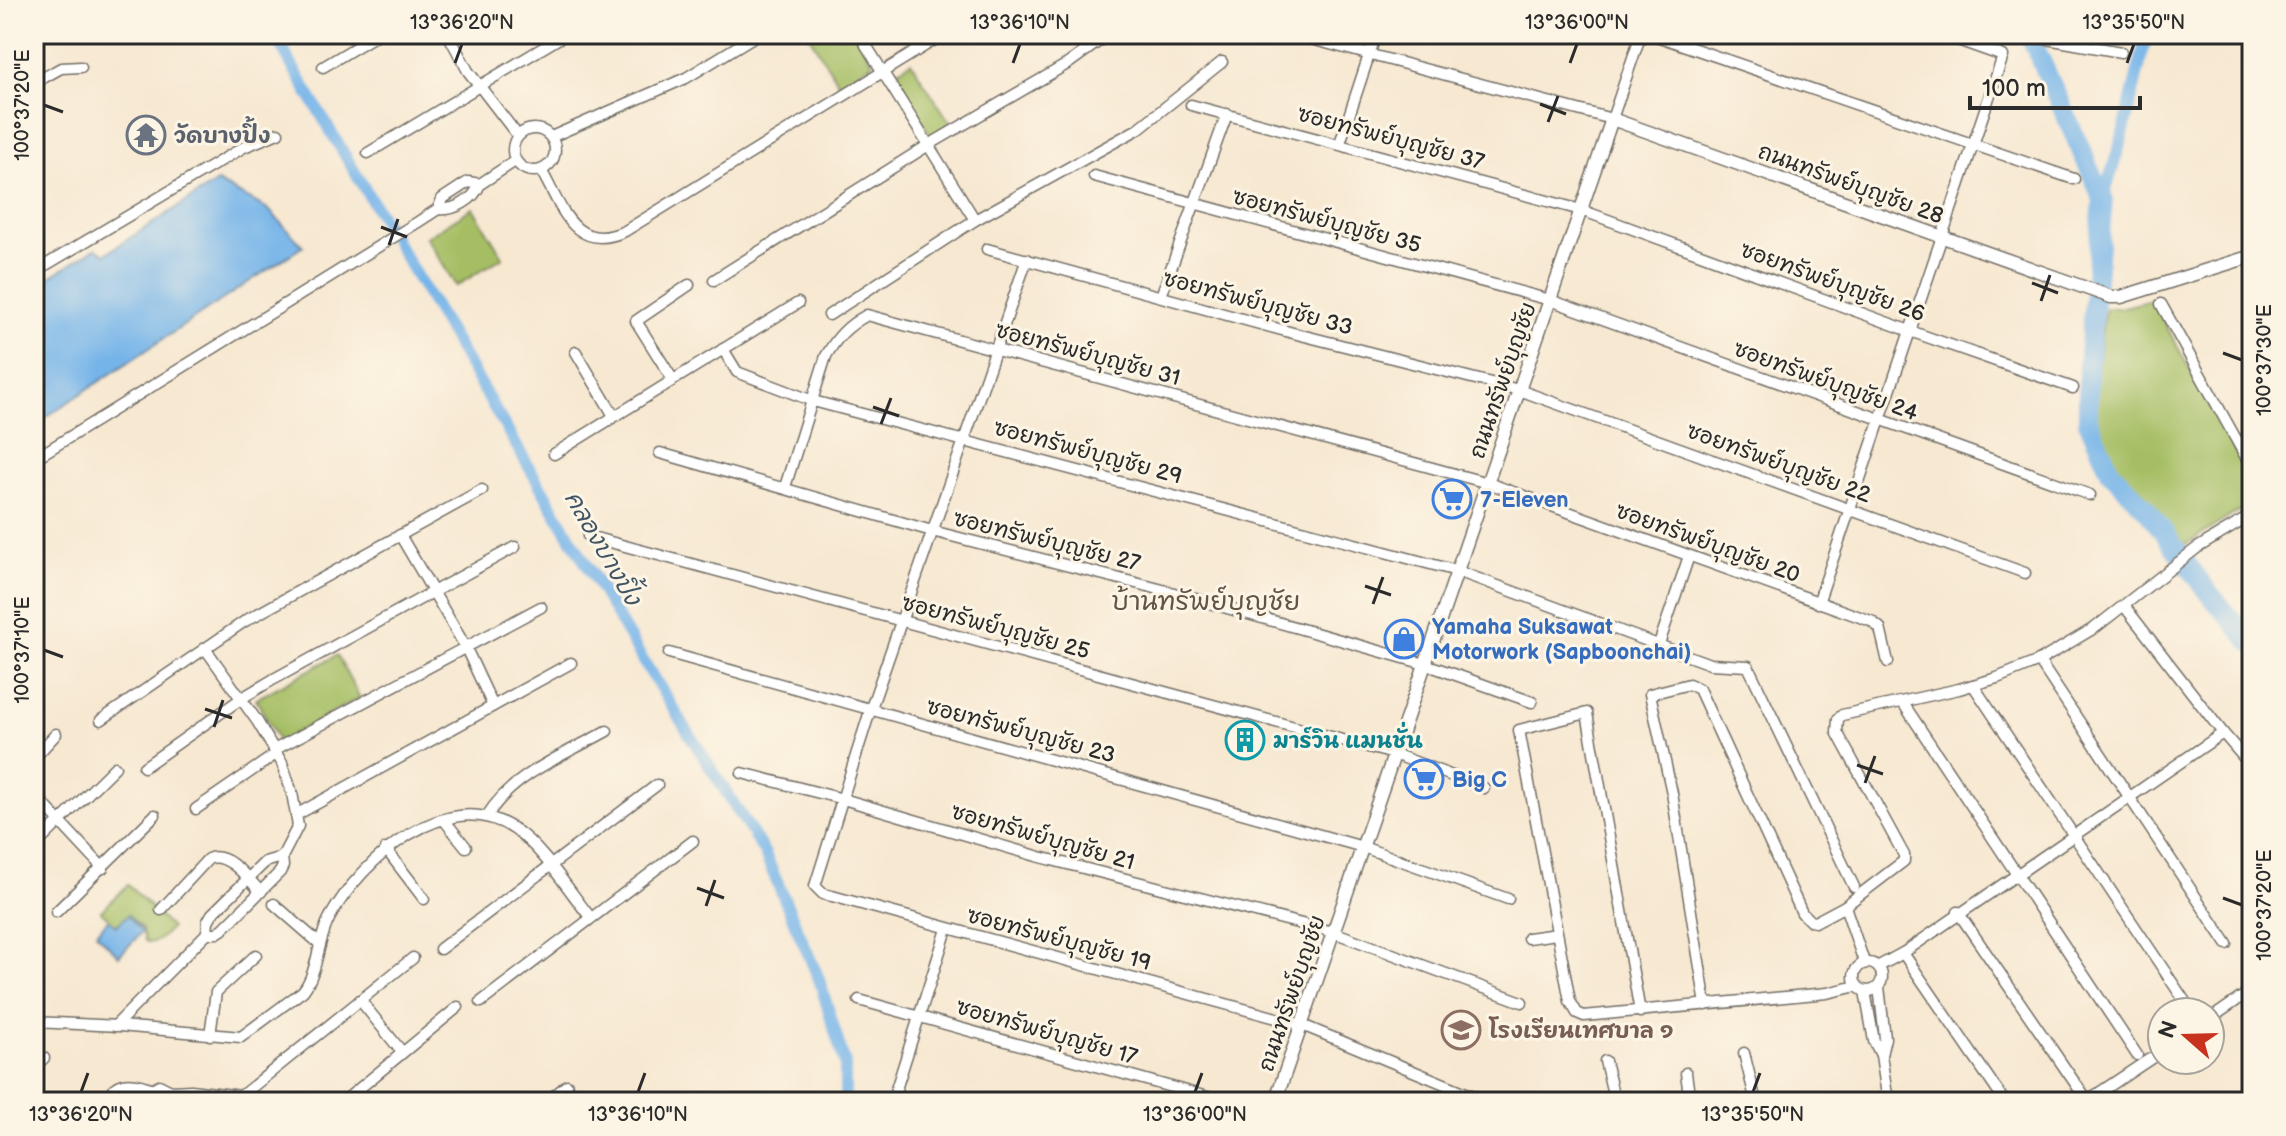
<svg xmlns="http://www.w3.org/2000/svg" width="2286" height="1136" font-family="'Balsamiq Sans','Playpen Sans Thai',sans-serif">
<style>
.green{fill:#a5be64;stroke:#687448;stroke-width:2}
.water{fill:#75b4e9;stroke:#50708a;stroke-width:2}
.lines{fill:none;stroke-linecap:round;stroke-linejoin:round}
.canal{stroke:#75b4e9;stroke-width:12}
.river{stroke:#75b4e9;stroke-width:20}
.minor-casing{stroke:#726d65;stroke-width:13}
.tertiary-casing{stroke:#726d65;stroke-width:15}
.minor{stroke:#fff;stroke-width:10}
.tertiary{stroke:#fff;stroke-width:12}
.ticks{fill:none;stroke:#2b2b2b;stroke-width:3}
.labels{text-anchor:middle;stroke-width:6;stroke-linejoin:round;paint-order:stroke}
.worship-label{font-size:22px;font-weight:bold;fill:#5b616d;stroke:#fcf5e5;text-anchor:start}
.street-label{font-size:22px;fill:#2b2b2b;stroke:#fcf5e5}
.shop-label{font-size:22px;font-weight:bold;fill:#366cbe;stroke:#fcf5e5;text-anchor:start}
.culture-label{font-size:22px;font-weight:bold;fill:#0d838f;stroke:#fcf5e5;text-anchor:start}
.education-label{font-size:22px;font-weight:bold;fill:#785e54;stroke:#fcf5e5;text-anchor:start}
.water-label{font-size:24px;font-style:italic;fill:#415464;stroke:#fcf5e5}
.quarter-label{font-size:26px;fill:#625447;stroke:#fcf5e5}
.neatline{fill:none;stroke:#2b2b2b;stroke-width:3}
.ticks-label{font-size:20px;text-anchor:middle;fill:#2b2b2b}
</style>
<rect width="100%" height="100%" fill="#fcf5e5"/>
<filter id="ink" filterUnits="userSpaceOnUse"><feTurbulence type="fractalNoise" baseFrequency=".0125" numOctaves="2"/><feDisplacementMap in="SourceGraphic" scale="16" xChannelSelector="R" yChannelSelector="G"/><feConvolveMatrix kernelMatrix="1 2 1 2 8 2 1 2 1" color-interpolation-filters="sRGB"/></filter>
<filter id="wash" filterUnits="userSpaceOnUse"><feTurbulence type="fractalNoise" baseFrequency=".006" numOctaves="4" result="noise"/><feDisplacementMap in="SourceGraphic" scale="32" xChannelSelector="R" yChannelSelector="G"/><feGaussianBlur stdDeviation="1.8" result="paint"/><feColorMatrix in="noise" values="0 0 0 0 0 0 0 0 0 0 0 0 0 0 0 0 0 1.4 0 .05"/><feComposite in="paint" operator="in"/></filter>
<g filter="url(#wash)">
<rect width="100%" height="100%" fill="#f7e8d1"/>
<g class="green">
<path d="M808,34h47l18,29 -34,21z"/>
<path d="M911,62l40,62 -19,13 -40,-63z"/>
<path d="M473,208l30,49 -47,29 -30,-49z"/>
<path d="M2152,300l100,183v20l-69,43c-27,-32 -73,-73 -85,-114 -8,-28 3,-94 7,-124h15z"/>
<path d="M337,655l23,43 -81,44 -23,-43z"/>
<path d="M128,885l43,43c-8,7 -15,19 -26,13l-3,-12 -14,-14 -12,11 -15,-15z"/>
</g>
<g class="water">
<path d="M217,182l51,27 35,37 -269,179v-138l62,-39 9,6z"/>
<path d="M128,915l14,17 -23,24 -23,-23 13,-14 7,7z"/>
</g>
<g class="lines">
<g class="canal">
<path d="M276,34l11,23 357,605 120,190 55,127 26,85v38"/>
<path d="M2103,199l19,-61 25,-104"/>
</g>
<path class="river" d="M2029,34l74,165 -15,170v52l22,50 37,39 62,83 43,50"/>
</g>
</g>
<g filter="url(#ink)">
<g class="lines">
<defs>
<g id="minor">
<path d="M448,34l20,37 50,65"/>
<path d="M859,34l116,186"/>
<path d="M1292,34l320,85 29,-85"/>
<path d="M1651,34l423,145"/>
<path d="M2036,34v3l85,15"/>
<path d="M323,67l55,-33"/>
<path d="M34,83l27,-15 20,-1"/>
<path d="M1191,105l390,105 329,121 163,57"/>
<circle cx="534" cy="150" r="21"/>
<path d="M551,137l135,-59 72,-44"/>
<path d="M1340,143l36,-109"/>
<path d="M368,153l198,-119"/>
<path d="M541,170c21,37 33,84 84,61l319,-197"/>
<path d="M1094,176l456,124 540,195"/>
<path d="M438,209c17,2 36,-9 42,-25l35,-23"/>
<path d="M987,249l306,84 226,57 506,183"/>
<path d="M1027,259l-157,452 -55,175 8,8 9,2 470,129 186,77"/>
<path d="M34,272l210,-125 34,-14"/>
<path d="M714,280l213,-134 142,-83 40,-29"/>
<path d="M1161,296l66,-182"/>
<path d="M2161,304l91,164"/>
<path d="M829,315l146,-95 163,-91 84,-67"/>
<path d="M723,349l14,23 76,29 644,170 253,93 38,2 106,221"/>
<path d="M576,352l38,64"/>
<path d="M673,380l-37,-59 53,-36"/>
<path d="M660,453l272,78 235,60 258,73 107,38"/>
<path d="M554,454l244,-151"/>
<path d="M34,459l384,-237 20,-13 4,-10 26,-17 12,2"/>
<path d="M785,487l41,-131c11,-19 21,-30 41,-41l621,168 383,138 9,7 8,34"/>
<path d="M400,535l65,111 28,60"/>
<path d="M588,536l806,218 90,34"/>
<path d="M1818,603l185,-547 -62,-22"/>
<path d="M2125,607l98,126"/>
<path d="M1659,644l30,-88"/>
<path d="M669,653l694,194 145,52"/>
<path d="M2039,661l188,283"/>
<path d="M1973,685l219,327"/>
<path d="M1903,703l234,352"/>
<path d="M101,720l144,-99 237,-131"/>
<path d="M274,750l267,-143"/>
<path d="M34,758l22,-24"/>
<path d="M144,767l98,-69 32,-19 241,-132"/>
<path d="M742,773l101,26 197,58 293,75 189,70"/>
<path d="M34,794l69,74"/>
<path d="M196,809l80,-55"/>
<path d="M296,815l275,-152"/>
<path d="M487,816c26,-42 79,-62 120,-85"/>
<path d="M444,820l22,27"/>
<path d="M34,847l81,-80"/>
<path d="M386,849l38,50"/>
<path d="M274,904l46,40"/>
<path d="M1845,906l19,56"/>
<path d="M161,910l47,-51c19,-9 41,21 53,33"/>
<path d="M56,912l99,-97"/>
<path d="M1958,912l130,190"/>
<path d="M207,933l1,-12 4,-7 53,-52 17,-5"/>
<path d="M1528,938l29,-4"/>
<path d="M440,949l217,-164"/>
<path d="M1903,953l102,149"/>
<circle cx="1868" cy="977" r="14"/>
<path d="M1879,966l24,-13 320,-220 29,34"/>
<path d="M1879,987l6,51 -4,17 7,47"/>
<path d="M1865,991l9,50 7,14"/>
<path d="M360,1000l42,52"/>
<path d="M859,1000l366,102"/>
<path d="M481,1002l212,-161"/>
<path d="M1706,1005l-34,-212 -22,-99 39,-10 10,5 103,224 8,8 5,1 30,-16 59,-45v-6l-67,-123 1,-13 4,-4 117,-26 38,-11 42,-17 57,-34 101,-79 55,-33"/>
<path d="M1640,1012l-53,-299 -68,17 51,271 7,12 7,3 243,-23 30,-7"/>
<path d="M2210,1019l42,-29"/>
<path d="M34,1022l86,4 121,11 62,-46c16,-21 14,-51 27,-74 32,-57 116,-133 184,-88 27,17 56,63 76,88"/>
<path d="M115,1026l92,-93h10l6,-4 57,-57 3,-6 -1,-9 16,-31 -6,-33 -10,-30 -25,-42 -52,-73"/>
<path d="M210,1035l6,-43 40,-37"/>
<path d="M1744,1053l12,49"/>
<path d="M1605,1061l10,41"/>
<path d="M34,1067l10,-9"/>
<path d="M1686,1073l4,29"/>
<path d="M171,1091l20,-1 50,6 172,-138"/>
<path d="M34,1101v1"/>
<path d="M2087,1101l75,-50"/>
<path d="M100,1102c21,-20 22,-23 51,-14"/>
<path d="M146,1102l1,-10 12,-7 12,6 2,11"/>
<path d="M343,1102l115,-95"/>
<path d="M547,1102l20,-17"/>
<path d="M892,1102l55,-173"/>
</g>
<path id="tertiary" d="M1275,1102l337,-983 499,178h10l131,-41"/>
</defs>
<use href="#minor" class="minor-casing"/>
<use href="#tertiary" class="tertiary-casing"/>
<use href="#minor" class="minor"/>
<use href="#tertiary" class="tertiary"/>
</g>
</g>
<path class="ticks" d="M455,63l7,-19M1013,63l7,-19M1570,63l7,-19M2127,63l7,-19M1540,104l26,10M44,105l19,7M1548,122l10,-26M381,227l26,10M389,245l9,-26M2032,283l26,10M2041,301l9,-26M2223,353l19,7M873,407l26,9M881,424l10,-26M1365,586l26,9M1373,604l10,-27M44,650l19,7M205,709l27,9M214,727l9,-27M1857,765l26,9M1865,783l10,-27M697,888l27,10M2223,898l19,7M706,906l9,-26M81,1092l7,-19M638,1092l7,-19M1195,1092l7,-19M1753,1092l7,-19"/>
<defs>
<symbol id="temple-ring" viewBox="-11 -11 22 22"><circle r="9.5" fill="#fcf5e5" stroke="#6b7280" stroke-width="1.5"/><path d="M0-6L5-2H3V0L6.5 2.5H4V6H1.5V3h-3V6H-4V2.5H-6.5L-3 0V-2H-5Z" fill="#6b7280"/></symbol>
<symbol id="supermarket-ring" viewBox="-11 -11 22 22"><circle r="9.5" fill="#fcf5e5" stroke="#3f7fe0" stroke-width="1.5"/><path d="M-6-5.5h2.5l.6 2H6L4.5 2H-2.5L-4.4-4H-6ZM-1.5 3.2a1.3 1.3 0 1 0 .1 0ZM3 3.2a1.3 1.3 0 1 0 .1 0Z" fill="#3f7fe0"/></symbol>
<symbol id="shop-ring" viewBox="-11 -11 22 22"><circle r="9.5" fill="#fcf5e5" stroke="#3f7fe0" stroke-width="1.5"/><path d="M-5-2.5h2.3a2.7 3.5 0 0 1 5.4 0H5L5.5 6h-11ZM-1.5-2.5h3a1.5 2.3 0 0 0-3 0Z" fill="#3f7fe0"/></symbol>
<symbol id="building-ring" viewBox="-11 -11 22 22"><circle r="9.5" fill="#fcf5e5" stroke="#0f9aa8" stroke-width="1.5"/><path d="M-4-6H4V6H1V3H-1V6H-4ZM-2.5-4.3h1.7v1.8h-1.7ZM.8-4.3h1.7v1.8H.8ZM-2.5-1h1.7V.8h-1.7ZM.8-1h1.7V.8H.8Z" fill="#0f9aa8"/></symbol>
<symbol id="school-ring" viewBox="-11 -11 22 22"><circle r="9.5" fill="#fcf5e5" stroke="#8d6e63" stroke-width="1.5"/><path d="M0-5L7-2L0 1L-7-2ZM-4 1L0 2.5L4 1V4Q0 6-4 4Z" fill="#8d6e63"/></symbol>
</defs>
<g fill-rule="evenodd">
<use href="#temple-ring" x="124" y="113" width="44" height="44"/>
<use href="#supermarket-ring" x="1430" y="477" width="44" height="44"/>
<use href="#shop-ring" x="1382" y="617" width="44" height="44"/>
<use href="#building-ring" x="1223" y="718" width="44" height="44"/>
<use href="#supermarket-ring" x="1402" y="757" width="44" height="44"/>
<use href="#school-ring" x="1439" y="1008" width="44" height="44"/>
</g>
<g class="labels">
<g class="worship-label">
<text x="174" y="143">วัดบางปิ้ง</text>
</g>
<g class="street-label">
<text transform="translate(1391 137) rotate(15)" y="8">ซอยทรัพย์บุญชัย 37</text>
<text transform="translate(1851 183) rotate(20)" y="8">ถนนทรัพย์บุญชัย 28</text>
<text transform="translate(1327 220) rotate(15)" y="8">ซอยทรัพย์บุญชัย 35</text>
<text transform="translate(1833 281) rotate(20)" y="8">ซอยทรัพย์บุญชัย 26</text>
<text transform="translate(1258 302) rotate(15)" y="8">ซอยทรัพย์บุญชัย 33</text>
<text transform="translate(1088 353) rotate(15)" y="8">ซอยทรัพย์บุญชัย 31</text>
<text transform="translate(1502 380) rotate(-71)" y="8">ถนนทรัพย์บุญชัย</text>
<text transform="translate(1826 380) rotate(20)" y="8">ซอยทรัพย์บุญชัย 24</text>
<text transform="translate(1088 451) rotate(15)" y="8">ซอยทรัพย์บุญชัย 29</text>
<text transform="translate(1779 462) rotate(20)" y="8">ซอยทรัพย์บุญชัย 22</text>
<text transform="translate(1047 540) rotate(14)" y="8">ซอยทรัพย์บุญชัย 27</text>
<text transform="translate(1708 542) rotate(20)" y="8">ซอยทรัพย์บุญชัย 20</text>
<text transform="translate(996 626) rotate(15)" y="8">ซอยทรัพย์บุญชัย 25</text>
<text transform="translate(1021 730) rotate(15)" y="8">ซอยทรัพย์บุญชัย 23</text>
<text transform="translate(1043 836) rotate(16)" y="8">ซอยทรัพย์บุญชัย 21</text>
<text transform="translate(1059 938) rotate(15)" y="8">ซอยทรัพย์บุญชัย 19</text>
<text transform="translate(1291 993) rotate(-71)" y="8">ถนนทรัพย์บุญชัย</text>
<text transform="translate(1047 1031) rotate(16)" y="8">ซอยทรัพย์บุญชัย 17</text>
</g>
<g class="shop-label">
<text x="1480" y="507">7-Eleven</text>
<text x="1432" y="634">Yamaha Suksawat<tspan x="1432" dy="25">Motorwork (Sapboonchai)</tspan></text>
<text x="1452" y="787">Big C</text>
</g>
<g class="culture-label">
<text x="1273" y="748">มาร์วิน แมนชั่น</text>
</g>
<g class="education-label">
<text x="1489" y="1038">โรงเรียนเทศบาล ๑</text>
</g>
<g class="water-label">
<text transform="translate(603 548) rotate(60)" y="8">คลองบางปิ้ง</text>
</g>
<g class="quarter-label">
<text x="1206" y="610">บ้านทรัพย์บุญชัย</text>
</g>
</g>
<rect width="2286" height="1136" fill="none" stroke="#fcf5e5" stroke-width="88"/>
<g transform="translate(2186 1036) rotate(290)"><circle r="38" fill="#fcf5e5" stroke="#a8a49b" stroke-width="2"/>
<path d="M0-6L14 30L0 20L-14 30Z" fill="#c8321e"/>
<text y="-12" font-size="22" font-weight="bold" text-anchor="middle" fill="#2b2b2b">N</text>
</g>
<path d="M1970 96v12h170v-12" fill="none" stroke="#2b2b2b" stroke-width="4"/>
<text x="1982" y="96" font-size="24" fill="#2b2b2b" stroke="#fcf5e5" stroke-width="6" paint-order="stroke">100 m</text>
<rect x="44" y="44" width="2198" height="1048" class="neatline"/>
<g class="ticks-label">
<text x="462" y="29">13°36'20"N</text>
<text x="1020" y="29">13°36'10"N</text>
<text x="1577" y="29">13°36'00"N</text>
<text x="2134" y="29">13°35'50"N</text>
<text transform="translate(22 105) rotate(-90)" y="7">100°37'20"E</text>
<text transform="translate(2264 360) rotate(-90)" y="7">100°37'30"E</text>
<text transform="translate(22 650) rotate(-90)" y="7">100°37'10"E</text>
<text transform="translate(2264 905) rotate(-90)" y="7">100°37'20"E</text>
<text x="81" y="1121">13°36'20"N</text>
<text x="638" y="1121">13°36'10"N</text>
<text x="1195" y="1121">13°36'00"N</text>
<text x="1753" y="1121">13°35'50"N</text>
</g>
</svg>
